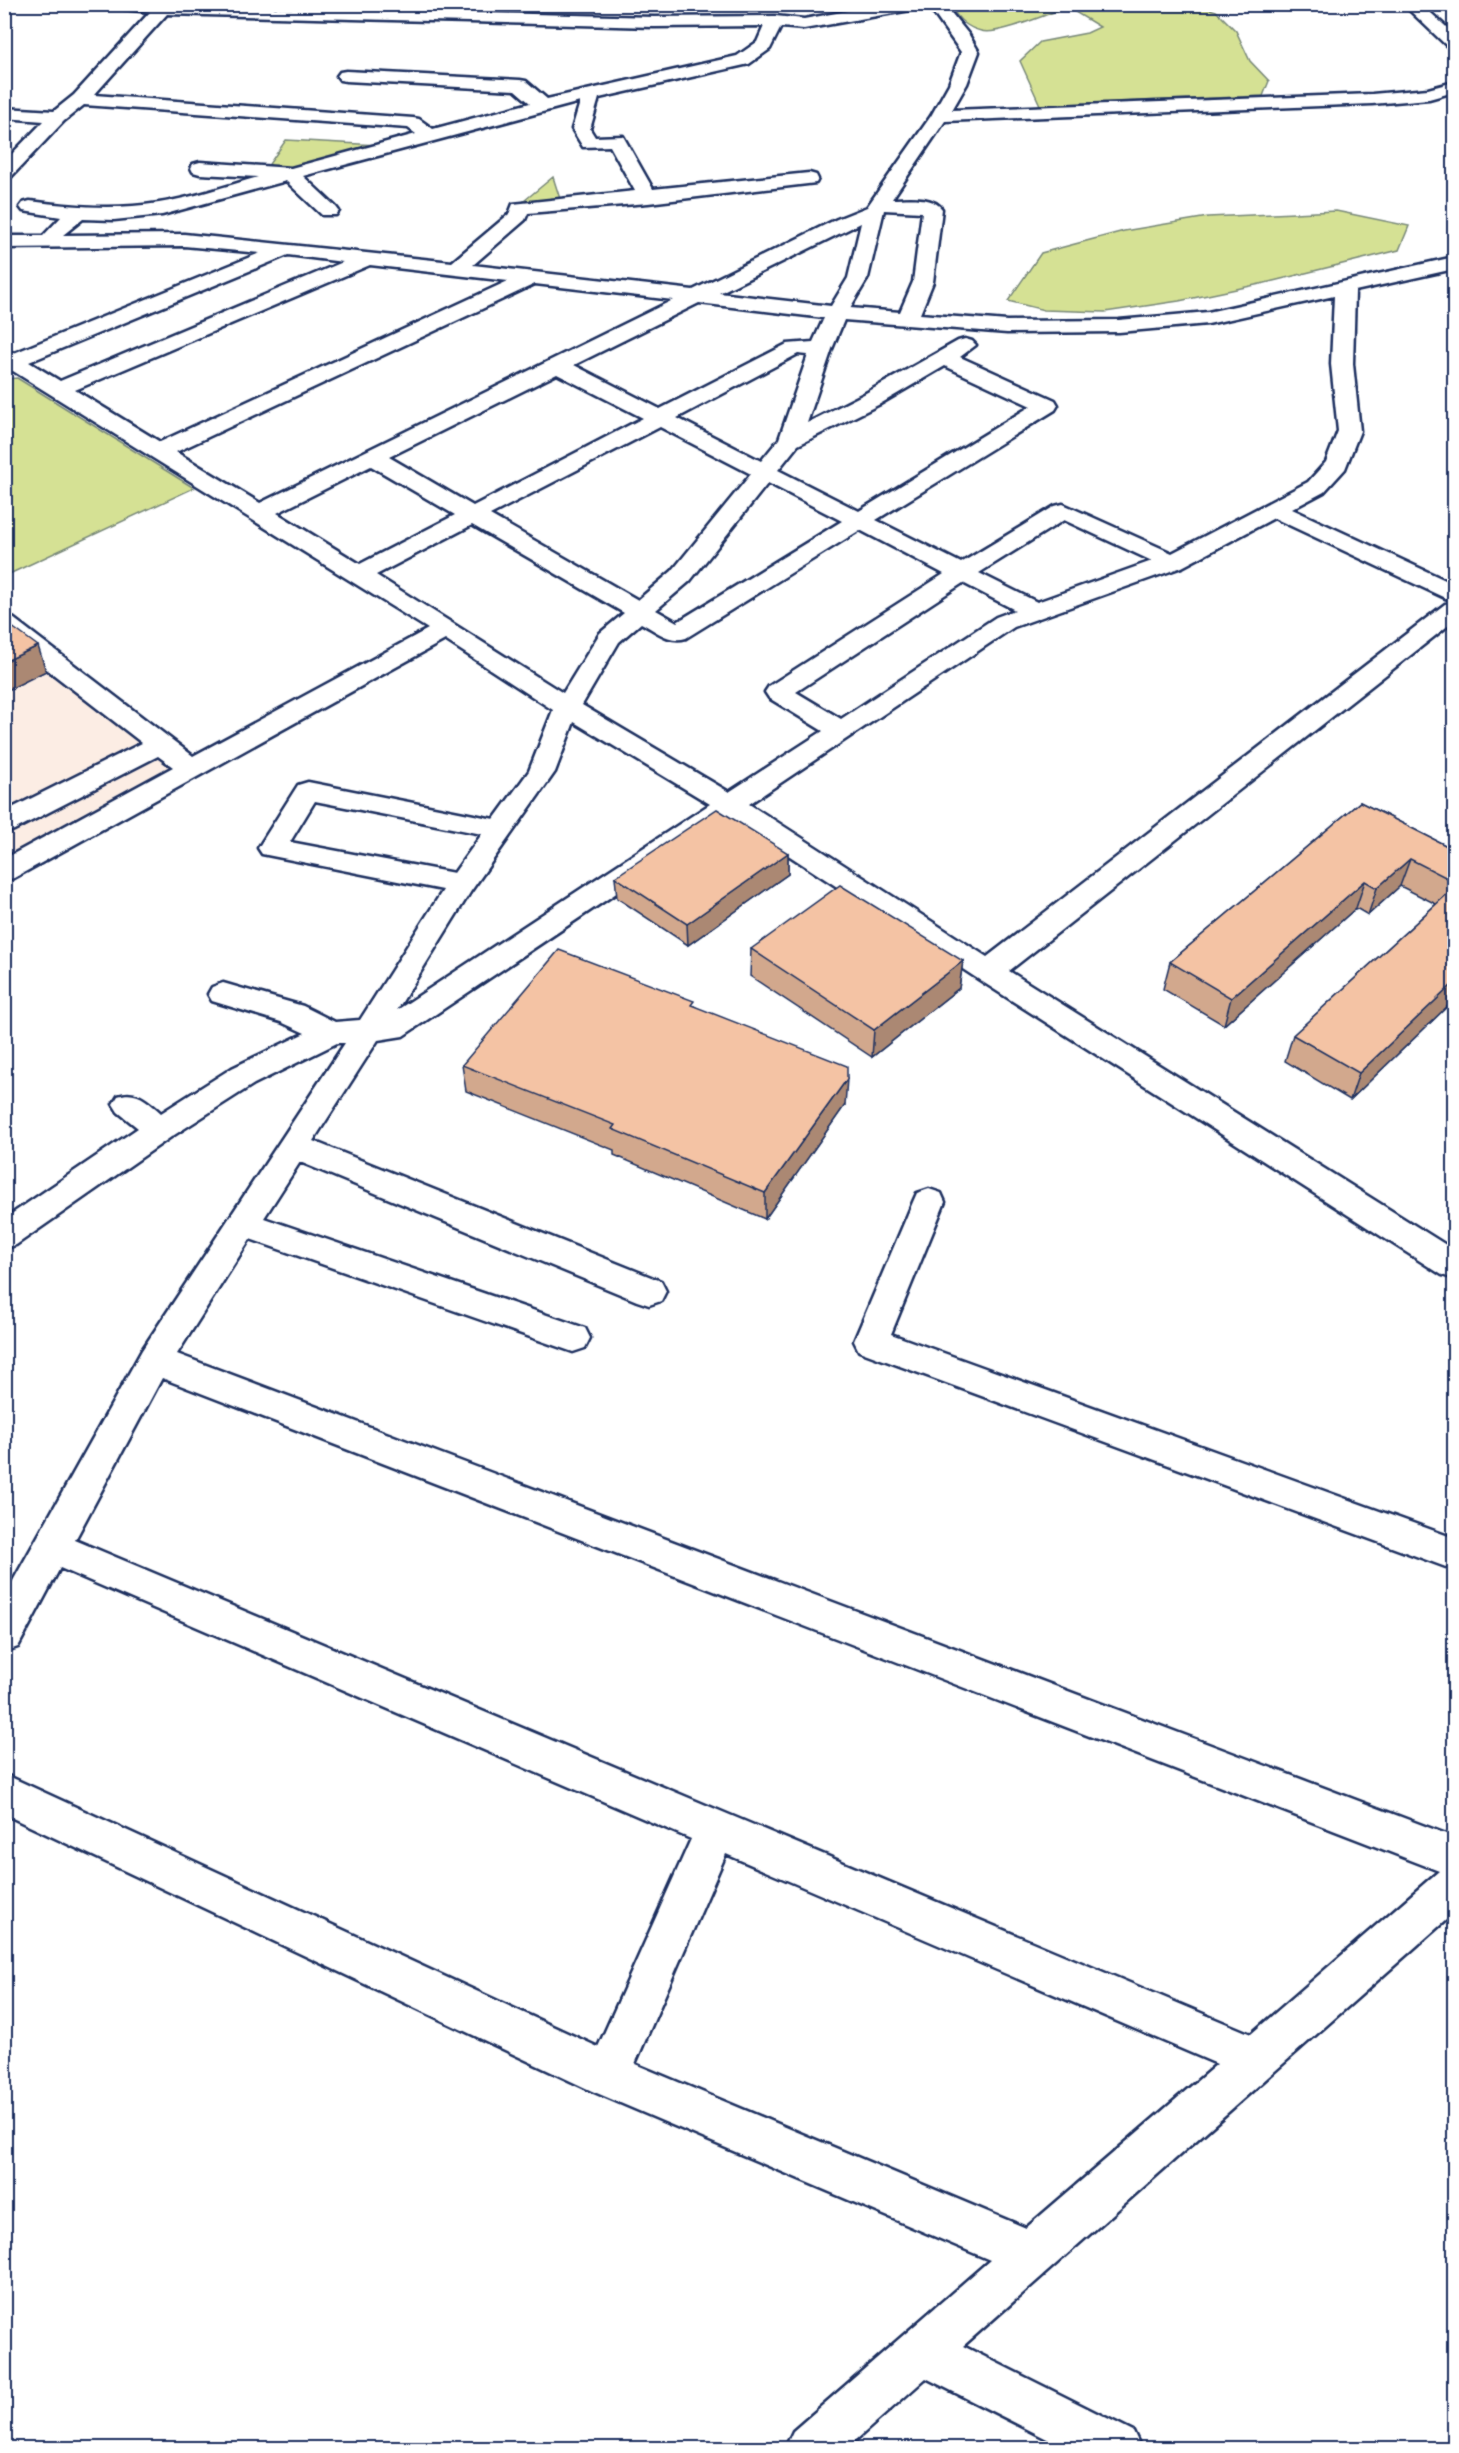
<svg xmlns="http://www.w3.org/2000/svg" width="1459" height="2453" font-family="'Balsamiq Sans',sans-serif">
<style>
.built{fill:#fcede4}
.green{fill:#d5e194;stroke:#788879;stroke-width:1.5}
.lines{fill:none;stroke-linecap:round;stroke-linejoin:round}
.minor-casing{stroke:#1b2f5e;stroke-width:5}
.minor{fill:#fff;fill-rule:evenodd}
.wall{fill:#d2a88d;stroke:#1b2f5e;stroke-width:1.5}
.shaded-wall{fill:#ab8873;stroke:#1b2f5e;stroke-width:1.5}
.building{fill:#f4c3a4;stroke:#1b2f5e;stroke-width:1.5}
</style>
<rect width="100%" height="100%" fill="#fff"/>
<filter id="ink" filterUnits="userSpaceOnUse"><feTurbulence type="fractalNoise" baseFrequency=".0167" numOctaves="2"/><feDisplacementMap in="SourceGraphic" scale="12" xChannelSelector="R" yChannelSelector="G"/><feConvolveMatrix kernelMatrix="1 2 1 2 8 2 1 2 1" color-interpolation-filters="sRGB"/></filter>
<g filter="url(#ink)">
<path class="built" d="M4,610l193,146 -193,107z"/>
<g class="green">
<path d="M954,4l243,1 19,6 20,20 14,30 19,20 -6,15 -223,9 -20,-44 20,-19 47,-9 13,-6 -33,-20c-17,6 -70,29 -86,24 -13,-3 -23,-12 -29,-23z"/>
<path d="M286,140l92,5 -87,23 -24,-1z"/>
<path d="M553,177l8,25 -42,3z"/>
<path d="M1336,211l73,15 -10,24 -134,33 -86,18 -74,11 -61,-2 -36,-9 33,-48 83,-22 84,-14z"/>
<path d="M17,378l177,110 -189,88v-197z"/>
</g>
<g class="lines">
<defs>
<g id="minor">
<path d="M116,4l538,13 121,-1 29,3 81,-15h39l-8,5 -112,20 -23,-2 -11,22 -21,15 -150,34 -9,31 5,8 28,-1 30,53 156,-16 7,2 2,4 -2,4 -168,20 -120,10 -3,7 -52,45 220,25 144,-71 30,-12 64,-91 18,-32 12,-32 -34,-48h17l25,31 10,17 -12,32 -15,26 420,-16 56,-5 26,-7v10l-25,7 -57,5 -427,17 -53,78c16,0 40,-4 50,10l-9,73 -13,32 87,7 112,-1 89,-8 246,-55v12l-99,22 -2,73 7,67 -15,38 -21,23 -32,17 162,75v16l-9,-2 -171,-80 -92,49 -168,60 -265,177 238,153 458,-353 9,-2v19l-445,350 445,279v29l-12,-4 -464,-296 -248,-162 -327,219 -25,4 -65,101 348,140 5,10 -5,10 -12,4 -12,-4 -337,-139 -36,56 321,110 5,10 -5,10 -12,4 -323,-113 -73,115 1277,483v76l-491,433 170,85 8,17h-76l-139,-70 -79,70h-62l8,-17 197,-171 -398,-169 -588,-277v-40l594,273 93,-208 -631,-271 -42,79 -14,5v-55l138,-247 203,-307h-8l-83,41 -83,53 -155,108 -12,4v-30l134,-91 -20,-16 -5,-8 5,-8c19,-6 29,5 43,17l71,-45 73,-35 -24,-11 -69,-21 -4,-7 4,-7 11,-4 80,23 32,16 25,-2 83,-130 -181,-36 -4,-6 40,-63 10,-3 186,37 35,-48 24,-61 -108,-70 -431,238 -10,2v-21l169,-92 -15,-11 -144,74 -10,3v-21l138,-69 -138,-107v-20l9,2 180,138 235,-127 -415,-258 -9,2v-23l10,3 246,-100 -76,-7 -180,2v-12h39l18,-19 -38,-6 -3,-4 3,-4 7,-2c44,6 86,9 129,2 33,-5 67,-17 99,-26l-58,-3 -7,-2 -2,-4 2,-4 7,-2 91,6 125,-34 -8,-6 -324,-23 -20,16 -53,56 -7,2v-17l40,-41 -40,-3v-10l50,3 20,-16 76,-83 -26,-3zM167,14l487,13 110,-1 -7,16 -20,14 -190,43 -21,-18 -6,-1 -174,-9 -6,1 -3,4 3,4 6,1 169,9 15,13 -97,26 -14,-10 -6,-1 -319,-23zM580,102l-8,27 11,18 27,-1 25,45 -122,13 -4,10 -57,48 -268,-28 -121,1 20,-16 31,1 48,-5 124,-34 36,34h14l3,-4 -3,-4 -33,-31zM884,210l38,2 -9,70 -13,30 -50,-4 18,-30zM861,223l-13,55 -17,28 -112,-13zM288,255l55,7 -283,119 -31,-19zM370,265l138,16 -348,161 -85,-52zM535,284l138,16 -413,203 -84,-51zM1334,296l-3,68 7,67 -12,31 -18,20 -136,71 -109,-49 -8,2 -94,57 -85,-43 179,-110 3,-5 -3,-5 -95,-43 16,-12 -4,-4 -7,-2 -7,2 -94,53 -57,29 25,-74 12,-29 163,13 112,-1 89,-8zM699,303l125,15 -11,24 -26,2 -127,65 -86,-44zM798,354l10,1 -29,84 -18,22 -84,-43zM945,366l86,40 -172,105 -81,-41 20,-25 82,-41zM557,374l86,44 -170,88 -84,-49zM660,427l91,47 -79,97 -34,29 -148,-85zM371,466l84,49 -95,49 -83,-51zM768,483l74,38 -165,101 -21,-12 34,-29zM1064,520l88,41 -115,41 -58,-29zM472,525l152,88 -24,20 -37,60 -187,-118zM860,530l84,44 -175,112 -4,6 4,6 54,33 -94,61 -147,-87 37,-63 22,-19c15,8 28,20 45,15zM963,583l52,27 -19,7 -155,102 -45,-27zM574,722l136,82 -313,206 74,-119 84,-119zM315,801l167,33 -28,39 -164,-31zM162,1378l1277,493 -188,163 -1176,-494zM726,1854l491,210 -191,164 -391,-164z"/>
<path d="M1403,4h18l33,30v14l-6,-1z"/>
<path d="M929,1189l12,4 4,9 -54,132 563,204v32l-595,-219 -5,-10 59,-139 4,-9z"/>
</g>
</defs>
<use href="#minor" class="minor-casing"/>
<use href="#minor" class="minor"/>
</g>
<g class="wall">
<path d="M1360,802l95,48v149l-105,101 -65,-39 8,-26 143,-131 -36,-18 -32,29 -12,-7 -132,117 -61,-36 7,-27z"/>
<path d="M788,853v21l-100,71 -71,-47 -2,-21z"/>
<path d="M751,949l212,12 -4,27 -87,69 -122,-81z"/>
<path d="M694,1006l151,99 -80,114 -151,-64v-5l-148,-59 -4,-26z"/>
</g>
<g class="shaded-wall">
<path d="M38,646l8,25 -42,21v-30z"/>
<path d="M788,853v21l-100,71 -1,-21z"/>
<path d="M1410,859l-10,27 -32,29 9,-27z"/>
<path d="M1365,881l-9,27 -132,117 7,-27z"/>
<path d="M963,961l-4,27 -87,69 2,-27z"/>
<path d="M1455,982v17l-105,101 9,-27z"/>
<path d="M847,1079l-2,26 -80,114v-26z"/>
</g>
<g class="building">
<path d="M4,621l34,25 -34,16z"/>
<path d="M1360,802l95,48v32l-45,-23 -33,29 -12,-7 -134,117 -61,-36z"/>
<path d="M717,809l71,44 -101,71 -72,-47z"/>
<path d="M840,885l123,76 -89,69 -123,-81z"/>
<path d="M1455,887v95l-96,91 -66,-38z"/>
<path d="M559,950l135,51 -3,4 156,61v13l-82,114 -153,-64 3,-4 -153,-60z"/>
</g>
</g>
<rect width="1459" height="2453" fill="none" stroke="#fff" stroke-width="24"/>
<rect x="12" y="12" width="1435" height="2429" fill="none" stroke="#1b2f5e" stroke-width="2" filter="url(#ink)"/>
</svg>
